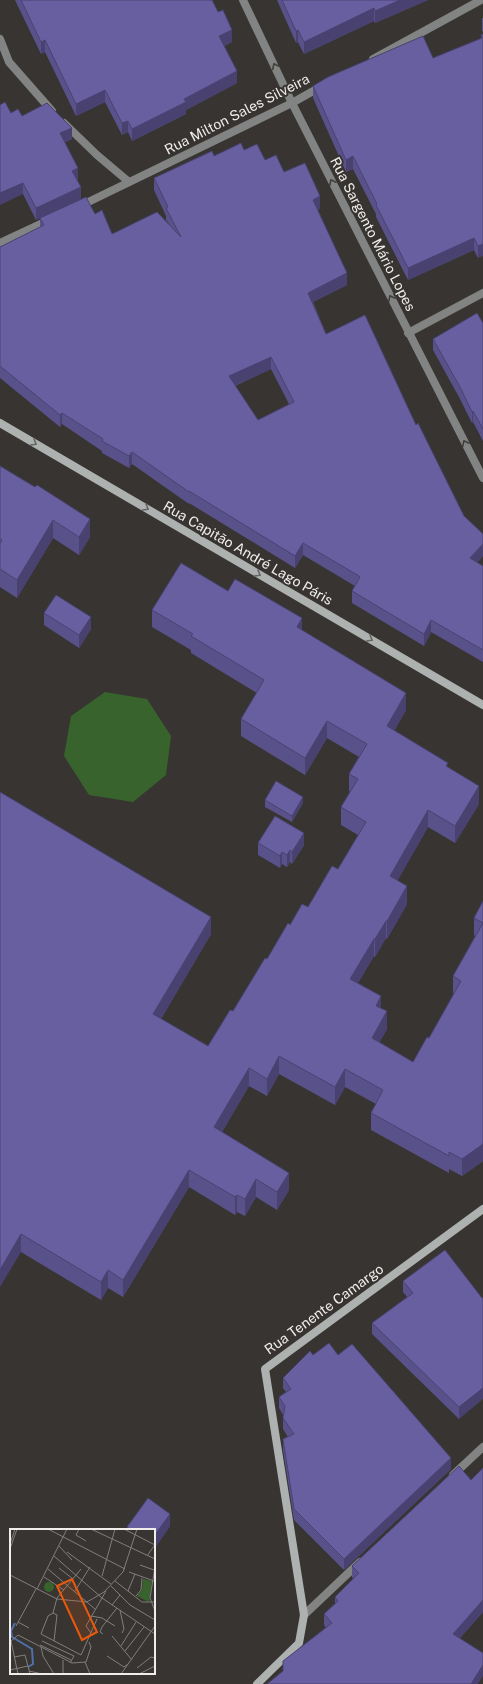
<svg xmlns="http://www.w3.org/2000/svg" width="483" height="1684" font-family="'Public Sans',sans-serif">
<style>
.green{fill:#38632d}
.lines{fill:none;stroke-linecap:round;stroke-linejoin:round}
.street{stroke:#828483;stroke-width:8}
.secondary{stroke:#adb1b0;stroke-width:8}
.wall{fill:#59528a;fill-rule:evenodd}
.shaded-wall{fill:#494271}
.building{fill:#685fa1;stroke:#494271;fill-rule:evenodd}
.oneway{stroke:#42403d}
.oneway2{stroke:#666664}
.labels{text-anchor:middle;stroke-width:4;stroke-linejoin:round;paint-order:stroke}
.street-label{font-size:14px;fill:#f0eeec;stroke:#373431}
.inset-river{fill:none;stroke:#5070ac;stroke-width:2}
.inset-road{fill:none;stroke:#817e7c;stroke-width:1}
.view{fill:#e8590c;fill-opacity:0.15;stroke:#e8590c;stroke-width:2}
.inset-edge{fill:none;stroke:#f0eeec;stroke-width:2}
</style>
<rect width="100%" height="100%" fill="#373431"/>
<path class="green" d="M105,692l42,7 24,37 -5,39 -33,27 -44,-7 -25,-39 7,-40z"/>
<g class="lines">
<g class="street">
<path d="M243,0l49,103 191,375"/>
<path d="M0,39l9,23 43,49"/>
<path d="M373,59l108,-59"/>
<path d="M64,123l33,32 32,27"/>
<path d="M80,206l212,-103 30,-17"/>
<path d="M0,243l49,-23"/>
<path d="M408,333l75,-40"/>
<path d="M453,1475l30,-28"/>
<path d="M304,1615l56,-53"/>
</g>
<g class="secondary">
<path d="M0,423l483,282"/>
<path d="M257,1684l42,-41 5,-28 -39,-246 218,-160"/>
</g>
</g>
<g class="wall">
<path d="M15,0h197l20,42 -8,4 13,37 -51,27v4l-54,27 -4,-9 -6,3 -17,-33 -29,14 -31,-64 -4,2z"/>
<path d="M277,0h151l-53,23 -1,-2 -70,33 -6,-12 -2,1z"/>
<path d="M482,18h1v15l-1,-3z"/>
<path d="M483,34l-5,224 -4,-8 -66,30 -32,-63v-3l-23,-45 -7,3 -33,-74v-12l120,-28 48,-19v-4z"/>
<path d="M11,113l11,3 50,23 -7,3 13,38 -1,1 4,18 -45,21 -13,-26z"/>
<path d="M244,150l21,10 19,12 36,36 -2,2 29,75 -34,17 13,32 90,91 48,91 19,18v22l-6,7 6,3v96l-52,-30 -7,14 -72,-43v-12l3,-5 -52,-31 -8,13 -106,-65v1l-57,-40 -3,4 -27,-15v-2l-40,-27 -2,3 -60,-49v-131l40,-20v-9l55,-4 17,20 57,-10 -3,-4v-4l-12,-26v-12l60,-22zM271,369l18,35 -31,16 -23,-34z"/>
<path d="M483,323v118l-10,-19 -1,1 -12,-24 -27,-49v-11z"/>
<path d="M0,466l90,71 -11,18 -26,-17 -36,60 -17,-11z"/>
<path d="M228,591l74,39 104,80 -12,21 54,36 31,37 -24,39 -27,-16 -31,54 10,23 -20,35 -1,-1 -11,19 -1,-1 -16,27 23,26 6,20 -8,14 34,19 16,-24 25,-44 -1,-1v-17l22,-40 -1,-1v-17l9,-17v260l-21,15 -13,-7v4l-78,-43v-17l5,-9 -31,-17 -10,18 -56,-31 -12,22 -18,-10 -27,46 67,58 -12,20 -21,-13 -11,19 -8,-4 -2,3 -46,-28 -66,110 -15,-9 -7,12 -80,-48 -21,-460 211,142 -50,85 47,27 25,-35 57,-86 18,-18 30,-38 20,-34 -17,-10v-18l9,-15 -1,-1v-17l10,-17 -32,-19 -22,37 -64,-39v-17l16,-26 -66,-40v-3l-39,-23v-17z"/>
<path d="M44,613l47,16 -12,19 -35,-23z"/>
<path d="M265,800l38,3 -11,19 -27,-15z"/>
<path d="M258,843l46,2 -12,19 -2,-2 -3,5 -5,-3 -2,4 -22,-13z"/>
<path d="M403,1281l79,17 -23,121 -87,-85v-11l35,-26 -4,-5z"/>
<path d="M313,1355h25l113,114 -107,101 -50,-50 -11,-70v-11l5,-2 -5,-8v-14l-4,-7v-11l7,-5 -3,-4v-10z"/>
<path d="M170,1526l-16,23v-19h-27v-3z"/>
<path d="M352,1566l131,46 -23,26 -177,33 43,-43 -2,-3v-11l11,-10v-7l18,-18 -1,-2z"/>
</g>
<g class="shaded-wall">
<path d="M400,0h28l-53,23v-12z"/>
<path d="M374,8v13l-70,33v-12z"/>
<path d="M232,30v12l-13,6v-12z"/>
<path d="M298,30v12l-2,1v-12z"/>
<path d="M45,40v12l-4,2v-12z"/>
<path d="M237,71v12l-51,27v4l-54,27v-12l52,-30z"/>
<path d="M105,90v12l-29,14v-12z"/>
<path d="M128,121v11l-6,3v-12z"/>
<path d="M72,128v11l-12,6v-12z"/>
<path d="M353,156v13l-7,3v-12z"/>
<path d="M78,168v12l-6,3v-12z"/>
<path d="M23,183v11l-23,11v-12z"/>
<path d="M81,187v12l-45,21v-12z"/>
<path d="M320,196v12l-7,4v-12z"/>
<path d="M474,238v12l-66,30v-12z"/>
<path d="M483,244v12l-5,2v-12z"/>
<path d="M347,273v12l-39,19v-11z"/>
<path d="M271,357v12l-42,19v-12z"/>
<path d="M473,411v11l-1,1v-11z"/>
<path d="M62,413v11l-2,3v-12z"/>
<path d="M132,452v12l-3,4v-12z"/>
<path d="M90,519v18l-11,18v-18z"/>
<path d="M53,520v18l-36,60v-18z"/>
<path d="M303,543v12l-8,13v-12z"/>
<path d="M483,544v12l-13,14v-12z"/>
<path d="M91,617v12l-12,19v-13z"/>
<path d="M302,618v18l-5,-9z"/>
<path d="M431,620v12l-7,14v-12z"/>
<path d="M406,693v17l-19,34v-18z"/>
<path d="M327,721v17l-22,37v-17z"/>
<path d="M479,786v18l-24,39v-17z"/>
<path d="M303,797v6l-11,19v-6z"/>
<path d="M428,810v17l-38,67v-18z"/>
<path d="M304,833v12l-12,19v-12z"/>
<path d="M290,850v12l-3,5v-12z"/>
<path d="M282,852v12l-2,4v-12z"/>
<path d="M407,886v18l-20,35v-18z"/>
<path d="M211,917v17l-58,98v-18z"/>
<path d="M386,921v17l-11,19v-18z"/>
<path d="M374,939v17l-24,40v-17z"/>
<path d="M381,996v18l-5,-8z"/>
<path d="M387,1011v18l-15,27v-18z"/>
<path d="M279,1056v18l-12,22v-17z"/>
<path d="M249,1068v18l-35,59v-18z"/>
<path d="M345,1069v18l-10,18v-18z"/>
<path d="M483,1144v17l-21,15v-17z"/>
<path d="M189,1170v17l-66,110v-17z"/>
<path d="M289,1173v17l-12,20v-18z"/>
<path d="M256,1179v18l-11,19v-17z"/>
<path d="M237,1195v17l-2,3v-18z"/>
<path d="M21,1234v18l-21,35v-17z"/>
<path d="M108,1270v18l-7,12v-18z"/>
<path d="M483,1388v11l-24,20v-12z"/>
<path d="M451,1458v11l-107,101v-11z"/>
<path d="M170,1514v12l-16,23v-13z"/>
<path d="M483,1600v12l-30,34v-12z"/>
<path d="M483,1665v11l-5,8h-7z"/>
</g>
<g class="building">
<path d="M21,0h191l6,12 5,-2 9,20 -13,6 18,35 -53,28 2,3 -54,27 -4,-8 -6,2 -17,-33 -29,14 -31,-64 -4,2z"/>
<path d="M282,0h118l-25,11 -1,-3 -70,34 -6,-12 -2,1z"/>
<path d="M483,34v210l-5,2 -4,-8 -66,30 -32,-63 1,-1 -24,-48 -7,4 -33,-74 15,-9 95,-41 10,22 49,-20 -1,-3z"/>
<path d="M5,102l6,11 7,-4 4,7 25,-13 25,25 -12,5 18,35 -6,3 9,16 -45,21 -13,-25 -23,10v-88z"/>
<path d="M241,143l3,7 13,-6 8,16 11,-5 8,17 21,-9 15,33 -7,4 34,73 -39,20 18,41 39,-19 51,110 2,-2 46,93 19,18v10l-13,14 13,8v84l-52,-30 -7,14 -72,-43 8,-14 -1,-1 -56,-33 -8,13 -106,-65v1l-57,-40 -3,4 -27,-15 1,-2 -41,-26 -2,2 -60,-49v-119l44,-22 -4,-7 46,-21 9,17 7,-4 10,24 45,-22 24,25 -15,-29 2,-1 -14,-29 58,-27 2,5zM271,357l23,45 -36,18 -29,-44z"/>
<path d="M477,313l6,10v106l-10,-18 -1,1 -12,-25 -27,-48z"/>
<path d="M0,466l35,21 2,-2 53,34 -11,18 -26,-17 -36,60 -17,-11v-25l2,-4 -2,-1z"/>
<path d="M181,563l47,28 7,-12 67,39 -5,9 109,66 -19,33 61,37 -2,3 33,20 -24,40 -27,-16 -38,66 17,10 -20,35h-1l-11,18h-1l-24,40 31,17 -5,10 11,5 -15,27 41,24 14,-25 2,1 32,-57 -8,-5 30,-53 -9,-5 9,-17v243l-21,15 -13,-7v4l-78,-43 12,-23 -38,-21 -10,18 -56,-31 -12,23 -18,-11 -35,59 75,46 -12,19 -21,-13 -11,20 -8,-4 -2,2 -46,-27 -66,110 -15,-10 -7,12 -80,-48 -21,36v-478l211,125 -58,97 55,32 22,-36 3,1 32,-53 2,1 21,-36 2,2 12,-21 6,3 24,-41 6,3 28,-47 -25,-15 17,-28 -9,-5 18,-30 -40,-23 -22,37 -64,-39 23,-39 -73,-44 2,-2 -41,-24z"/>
<path d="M56,595l35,22 -12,18 -35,-22z"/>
<path d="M276,781l27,16 -11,19 -27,-16z"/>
<path d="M275,816l29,17 -12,19 -2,-2 -3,5 -5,-3 -2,4 -22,-13z"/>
<path d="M445,1250l37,48h1v90l-24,19 -87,-84 41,-30 -10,-12z"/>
<path d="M329,1343l9,12 14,-11 99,114 -107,101 -50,-50 -11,-70 11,-5 -11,-16 2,-12 -6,-9 12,-8 -8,-11 27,-27 3,4z"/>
<path d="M459,1466l12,14 12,-12v132l-30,34 30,19v12l-12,19h-204l16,-13v-10l49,-38 -8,-9 14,-13 -3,-4 24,-24 -7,-7z"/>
<path d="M148,1498l22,16 -16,22v-6h-23l-4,-3z"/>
</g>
<defs><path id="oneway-chevron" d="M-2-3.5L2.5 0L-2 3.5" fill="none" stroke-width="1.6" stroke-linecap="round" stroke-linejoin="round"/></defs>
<g class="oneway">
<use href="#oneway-chevron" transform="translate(275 66) rotate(-116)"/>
<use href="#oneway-chevron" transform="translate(332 182) rotate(-117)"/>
<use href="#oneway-chevron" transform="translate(391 298) rotate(-117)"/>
<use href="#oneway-chevron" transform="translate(465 443) rotate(-117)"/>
</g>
<g class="oneway2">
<use href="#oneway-chevron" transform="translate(34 443) rotate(30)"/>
<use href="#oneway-chevron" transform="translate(146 508) rotate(31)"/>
<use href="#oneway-chevron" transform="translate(258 574) rotate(30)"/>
<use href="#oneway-chevron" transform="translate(370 639) rotate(30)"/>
</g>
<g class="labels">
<g class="street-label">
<text transform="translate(237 114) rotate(-27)" y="5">Rua Milton Sales Silveira</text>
<text transform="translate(373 234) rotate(63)" y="5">Rua Sargento Mário Lopes</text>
<text transform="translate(248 553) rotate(30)" y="5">Rua Capitão André Lago Páris</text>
<text transform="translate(324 1309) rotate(-36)" y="5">Rua Tenente Camargo</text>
</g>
</g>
<g transform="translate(10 1529)">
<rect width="145" height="145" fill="#373431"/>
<path d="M133,50l9,2 -3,21 -12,-6 5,-6zM34 58a5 5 0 1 1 10 0a5 5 0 1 1-10 0Z" fill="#38632d"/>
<path class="inset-river" d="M5,94l-4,8 1,6 20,12 1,15 -5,3"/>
<path class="inset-road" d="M38,0l77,40M69,0l-3,6 10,6M81,0l64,30M114,0l31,16M0,15l5,-15M49,17l13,14M0,20l7,-20M57,23l44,32M44,27l48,42 53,36M137,27l7,-10M130,36l14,5M145,38l-5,31 5,13M49,39l14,11M38,40l47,40M119,43l25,9M0,46l47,24 30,3M92,47l13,-47M34,48l20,13M105,52l27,21h13M101,57l19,19 25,15M27,60l30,-60M65,62l15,-24M118,62l7,-17M126,67l5,-6 1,-12M77,73l17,-10 19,-20 14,-43M102,76l8,-10M110,81l4,19 -2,4M43,84l-5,3 -7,18 40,21 16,-36M81,87l11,2 13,8M8,93l11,6M6,97l20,-37M81,104l-5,-7 20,-35M93,105l-3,-2 2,-5 15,-19M102,107l20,24M1,112l7,-6 54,28 14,-1 5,-15 -2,-5M1,112l7,33M32,112l32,15 -4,7M44,112l3,-26 -4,-2 4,-15 24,-29M30,116l31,15M111,117l15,-24M31,118l2,9 11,18M115,122l19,-24M97,127l17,11 4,-3M4,128l11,-2 5,19M53,131v14M75,133l5,12M127,139l14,-11 4,1M0,141l18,-4M19,142l13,3M111,145l34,-48M129,145l16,-8"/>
<path class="view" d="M62,50l25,53 -15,8 -25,-54z"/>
<rect width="145" height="145" class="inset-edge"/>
</g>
</svg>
